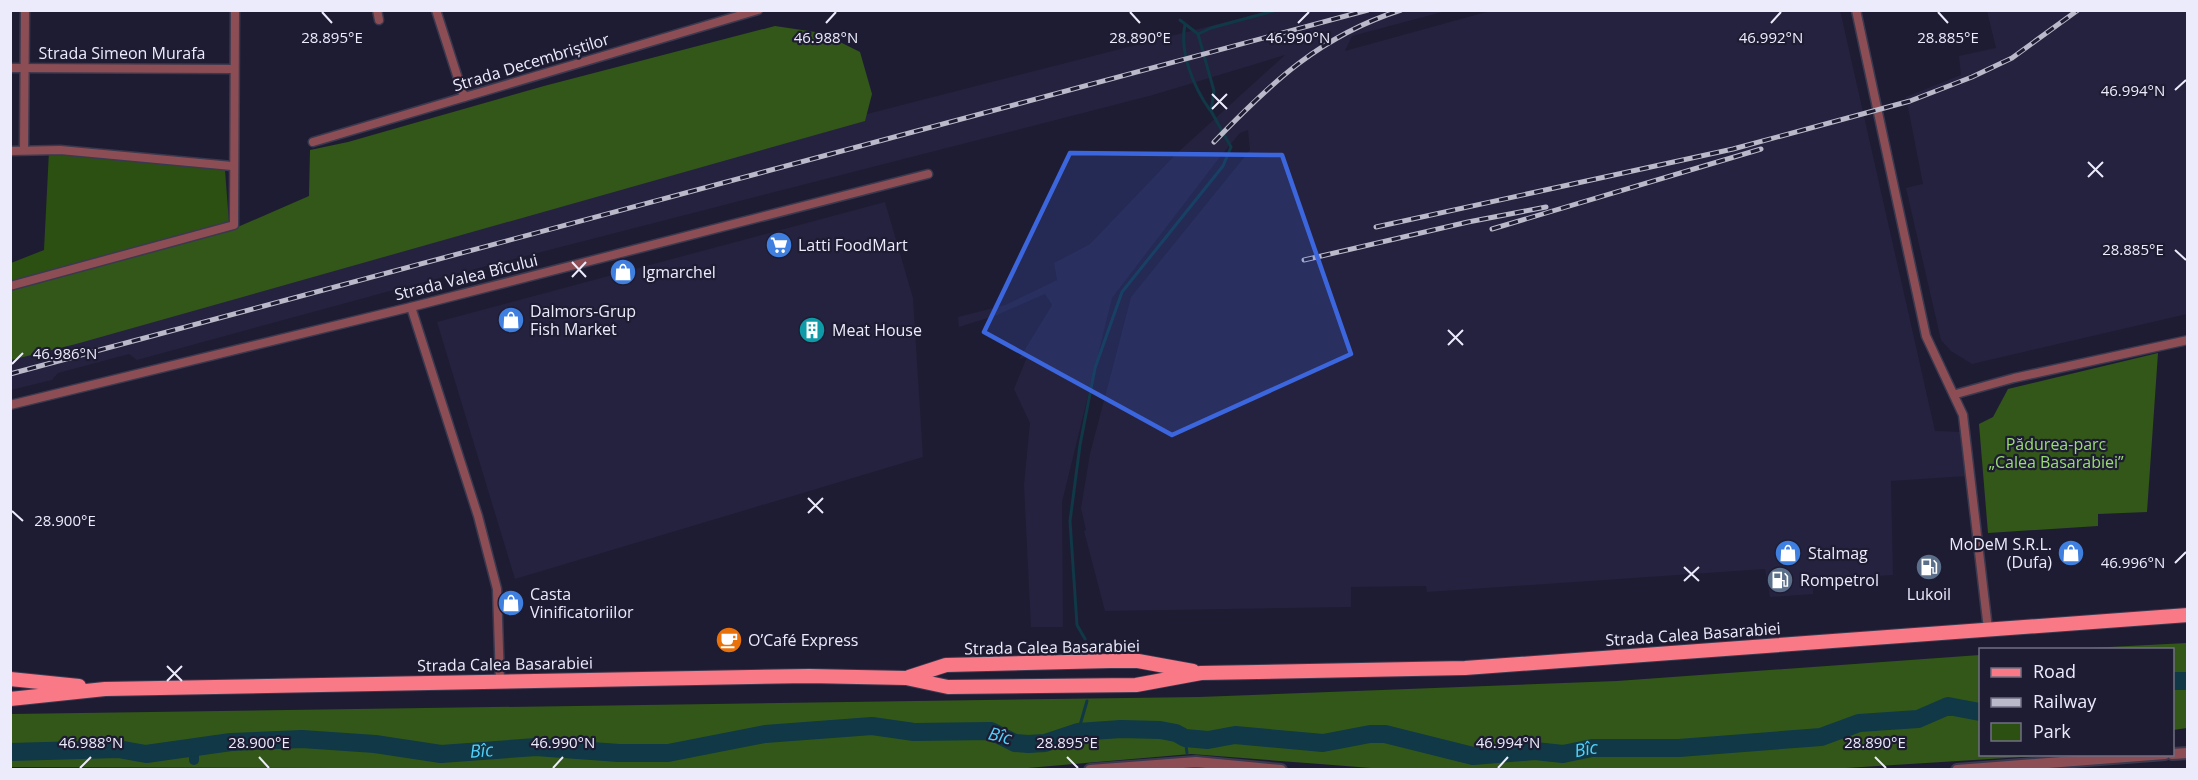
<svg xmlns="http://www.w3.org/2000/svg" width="2198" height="780" font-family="'Open Sans',sans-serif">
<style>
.built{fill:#25223f}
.green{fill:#2c5012}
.forest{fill:#335719}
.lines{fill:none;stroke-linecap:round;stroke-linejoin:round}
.stream{stroke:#103846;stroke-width:3}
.canal{stroke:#103846;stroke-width:10}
.river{stroke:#103846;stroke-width:18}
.minor-casing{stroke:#3b394f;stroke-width:11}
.tertiary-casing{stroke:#3b394f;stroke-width:14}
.primary-casing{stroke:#3b394f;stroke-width:16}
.minor{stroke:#8c4e54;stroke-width:8}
.tertiary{stroke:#8c4e54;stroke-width:10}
.primary{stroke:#fa7987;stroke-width:14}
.rail-casing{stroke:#bab9ca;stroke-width:5}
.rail{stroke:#1e1c33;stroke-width:3;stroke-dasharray:9;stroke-linecap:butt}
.marked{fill:#3c66dd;fill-opacity:0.2;stroke:#3c66dd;stroke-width:4.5;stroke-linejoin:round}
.ticks{fill:none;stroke:#ecebfb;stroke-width:2}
.labels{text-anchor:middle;stroke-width:4.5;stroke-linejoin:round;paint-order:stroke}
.street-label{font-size:16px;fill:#ecebfb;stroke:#1e1c33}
.poi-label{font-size:16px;fill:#ecebfb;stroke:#1e1c33;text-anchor:start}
.park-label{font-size:16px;fill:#99dc71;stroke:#1e1c33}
.water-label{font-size:18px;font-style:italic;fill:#53d0fa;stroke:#1e1c33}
.ticks-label{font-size:15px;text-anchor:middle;fill:#ecebfb;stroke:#1e1c33;stroke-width:4.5;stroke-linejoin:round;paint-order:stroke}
</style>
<rect width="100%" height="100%" fill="#1e1c33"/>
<g class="built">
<path d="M1840,10l95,421 26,1 5,44 -75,5 2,94 -80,5v14l-43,3 -5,-28 -338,23 -1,-6 -75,1v20l-246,4 -21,-80 2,-1 -5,-22 9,-54 41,-157 119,-147 -2,-20 -8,3 -20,24 -108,141 -50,204 1,125h-32l-7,-142 6,-62 -16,-34 13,-32 -8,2 33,-54 -7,-11 -48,21 -38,12 -1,-10 47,-12 52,-25 -3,-17 36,-19 85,-89 110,-100 -132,40 -752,193 -264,72 -8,-6 -71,19 -6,7 -41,10v-45l595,-164 663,-170h177l-94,25 -7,15 145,-40z"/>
<path d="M1987,11h200v303l-215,50 -21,-13 -10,-11 -35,-152 17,-4 -17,-87 55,-22 -2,-19 37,-8z"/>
<path d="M885,202l28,96 10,159 -408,122 -78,-257z"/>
</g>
<path class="green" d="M49,151l176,19 4,53 -218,61v-21l33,-13z"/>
<g class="forest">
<path d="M775,26l47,7 38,19 12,42 -7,27 -789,223 -65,16 -1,-70 230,-64 69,-30 1,-46 38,-8 196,-56z"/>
<path d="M2158,353l-11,159 -49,2v12l-110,7 -9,-109 14,-7 15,-28z"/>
<path d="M2187,643v85l-14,2 -1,-80 -102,-1z"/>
<path d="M1980,655v99l73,1 -239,15h-417l-206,-16 -188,16 -992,-3v-53l1188,-17 418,-16z"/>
</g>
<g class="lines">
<g class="stream">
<path d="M1180,20l18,14"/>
<path d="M1185,25c-6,27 9,63 25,85"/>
<path d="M1085,639l-8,-14 -7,-104 10,-76 15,-77 27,-76 101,-126 8,-19 -20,-36 3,-20 -16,-57 13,-6 66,-18"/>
<path d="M1078,732l9,-31"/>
<path d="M1185,738l2,15"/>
</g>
<path class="canal" d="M194,760v-12"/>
<g class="river">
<path d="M2172,681h16"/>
<path id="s1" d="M10,752l108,-3 28,5 85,-12 71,-3 73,5 66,10 95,-7 83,6h49l97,-19 107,-8 42,6 77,-1 24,12 13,1 17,-1 33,-11 43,-3 39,1 16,3 9,5 23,2 27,-5 88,8 47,-9h15l88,22 62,-5 28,3 29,-6h87l142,-11 38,-14 59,-4 30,-13 32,6"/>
</g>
<defs>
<g id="minor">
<path d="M377,10l2,10"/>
<path d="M436,10l28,87"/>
<path d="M1856,10l70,326 37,79 25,214"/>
<path d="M10,68l223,1"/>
<path d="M313,142l445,-132"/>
<path d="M24,150l1,-140"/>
<path d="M10,151l50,-1 172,16"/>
<path d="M10,286l224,-61 1,-215"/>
<path d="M411,307l67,209 19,73 3,92"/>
<path d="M1956,394l58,-16 174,-38"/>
<path d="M10,405l401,-98 517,-133"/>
</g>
<g id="tertiary">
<path d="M2172,754l16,-1"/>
<path d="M1090,770l106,-8 85,8"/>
<path d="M1957,770l208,-16"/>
</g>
<g id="primary">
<path d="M909,677l37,-12 164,-4h28l55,10"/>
<path d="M10,679l69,7"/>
<path d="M10,699l95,-10 704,-13 97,2 42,9 188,-2 65,-12 264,-5 723,-53"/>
</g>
</defs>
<use href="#minor" class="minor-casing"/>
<use href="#tertiary" class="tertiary-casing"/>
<use href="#primary" class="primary-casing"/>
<use href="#minor" class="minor"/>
<use href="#tertiary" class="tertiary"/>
<use href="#primary" class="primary"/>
<defs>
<g id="rail">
<path d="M1214,142c58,-60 106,-106 187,-132"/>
<path d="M1376,227l357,-78 177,-48 62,-24 40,-19 66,-48"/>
<path d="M1492,229l269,-80"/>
<path d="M1304,260l164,-38 78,-15"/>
<path d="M10,374l1358,-364"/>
</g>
</defs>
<use href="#rail" class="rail-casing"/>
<use href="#rail" class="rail"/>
</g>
<path class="marked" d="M1070,153l212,2 69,199 -179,81 -188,-103z"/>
<path class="ticks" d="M322,12l10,11M1130,12l10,11M1938,12l10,11M826,23l10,-11M1298,23l11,-11M1771,23l10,-11M2175,90l11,-10M1212,94l15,15M1212,109l15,-15M2088,162l15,15M2088,177l15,-15M2175,250l11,10M572,262l14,15M572,277l14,-15M1448,330l15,15M1448,345l15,-15M12,364l11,-11M808,498l15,15M12,511l11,10M808,513l15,-15M2175,563l11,-11M1684,567l15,14M1684,581l15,-14M167,666l15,15M167,681l15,-15M259,757l10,11M1067,757l11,11M1875,757l11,11M80,768l11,-11M553,768l10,-11M1498,768l10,-11"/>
<defs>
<symbol id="supermarket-disc" viewBox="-11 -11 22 22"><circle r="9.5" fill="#3f7fe0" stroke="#1e1c33"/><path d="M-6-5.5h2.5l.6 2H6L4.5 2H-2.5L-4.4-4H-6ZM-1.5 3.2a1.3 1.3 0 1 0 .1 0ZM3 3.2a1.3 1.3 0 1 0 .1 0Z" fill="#fff"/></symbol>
<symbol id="shop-disc" viewBox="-11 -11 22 22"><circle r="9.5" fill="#3f7fe0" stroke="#1e1c33"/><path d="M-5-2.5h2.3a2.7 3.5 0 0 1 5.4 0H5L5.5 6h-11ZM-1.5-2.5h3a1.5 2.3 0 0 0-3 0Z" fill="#fff"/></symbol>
<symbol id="building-disc" viewBox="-11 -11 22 22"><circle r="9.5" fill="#0f9aa8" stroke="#1e1c33"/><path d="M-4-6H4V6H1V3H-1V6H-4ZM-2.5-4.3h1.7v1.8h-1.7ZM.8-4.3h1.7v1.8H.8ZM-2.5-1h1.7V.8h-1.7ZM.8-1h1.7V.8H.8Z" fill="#fff"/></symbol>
<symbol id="fuel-disc" viewBox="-11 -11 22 22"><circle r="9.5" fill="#5c6f8a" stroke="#1e1c33"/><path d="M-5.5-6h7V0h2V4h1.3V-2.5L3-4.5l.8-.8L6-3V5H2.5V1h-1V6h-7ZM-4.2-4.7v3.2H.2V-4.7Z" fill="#fff"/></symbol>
<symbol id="cafe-disc" viewBox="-11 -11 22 22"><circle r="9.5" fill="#e8710a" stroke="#1e1c33"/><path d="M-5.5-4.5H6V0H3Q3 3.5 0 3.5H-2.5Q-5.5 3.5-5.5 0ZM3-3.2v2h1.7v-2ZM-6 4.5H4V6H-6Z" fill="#fff"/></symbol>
</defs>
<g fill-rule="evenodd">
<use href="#supermarket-disc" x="764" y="230" width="30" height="30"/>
<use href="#shop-disc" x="608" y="257" width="30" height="30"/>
<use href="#shop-disc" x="496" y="305" width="30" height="30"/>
<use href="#building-disc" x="797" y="315" width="30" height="30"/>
<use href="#shop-disc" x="1773" y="538" width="30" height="30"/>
<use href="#shop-disc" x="2056" y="538" width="30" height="30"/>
<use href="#fuel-disc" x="1914" y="552" width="30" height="30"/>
<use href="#fuel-disc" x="1765" y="565" width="30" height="30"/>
<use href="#shop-disc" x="496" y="588" width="30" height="30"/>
<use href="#cafe-disc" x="714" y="625" width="30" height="30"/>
</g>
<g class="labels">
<g class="street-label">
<text x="122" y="59">Strada Simeon Murafa</text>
<text transform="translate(531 62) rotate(-17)" y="6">Strada Decembriștilor</text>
<text transform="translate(466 277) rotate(-14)" y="6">Strada Valea Bîcului</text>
<text transform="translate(1693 634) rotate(-4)" y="6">Strada Calea Basarabiei</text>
<text transform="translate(1052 647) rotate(-1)" y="6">Strada Calea Basarabiei</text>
<text transform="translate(505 664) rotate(-1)" y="6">Strada Calea Basarabiei</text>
</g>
<g class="poi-label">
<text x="798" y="251">Latti FoodMart</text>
<text x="642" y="278">Igmarchel</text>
<text x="530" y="317">Dalmors-Grup<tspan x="530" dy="18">Fish Market</tspan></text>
<text x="832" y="336">Meat House</text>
<text x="2052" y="550" text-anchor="end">MoDeM S.R.L.<tspan x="2052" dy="18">(Dufa)</tspan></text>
<text x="1808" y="559">Stalmag</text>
<text x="1800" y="586">Rompetrol</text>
<text x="530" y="600">Casta<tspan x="530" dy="18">Vinificatoriilor</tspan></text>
<text x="1929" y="600" text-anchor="middle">Lukoil</text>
<text x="748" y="646">O’Café Express</text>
</g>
<g class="park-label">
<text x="2056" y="450">Pădurea-parc<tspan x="2056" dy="18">„Calea Basarabiei”</tspan></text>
</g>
<g class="water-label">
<text transform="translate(1000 736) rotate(14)" y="6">Bîc</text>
<text dy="6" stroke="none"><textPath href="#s1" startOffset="1593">Bîc</textPath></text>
<text dy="6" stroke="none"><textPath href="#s1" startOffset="474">Bîc</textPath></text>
</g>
</g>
<g class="ticks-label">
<text x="332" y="43">28.895°E</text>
<text x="826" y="43">46.988°N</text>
<text x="1140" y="43">28.890°E</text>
<text x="1298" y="43">46.990°N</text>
<text x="1771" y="43">46.992°N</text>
<text x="1948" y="43">28.885°E</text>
<text x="2133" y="96">46.994°N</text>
<text x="2133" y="255">28.885°E</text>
<text x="65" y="359">46.986°N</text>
<text x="65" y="526">28.900°E</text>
<text x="2133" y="568">46.996°N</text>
<text x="91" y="748">46.988°N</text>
<text x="259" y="748">28.900°E</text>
<text x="563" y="748">46.990°N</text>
<text x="1067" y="748">28.895°E</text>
<text x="1508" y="748">46.994°N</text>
<text x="1875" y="748">28.890°E</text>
</g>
<rect width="2198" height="780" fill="none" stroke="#ecebfb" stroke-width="24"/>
<rect x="1979" y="648" width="195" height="108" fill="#1e1c33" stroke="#706f83" stroke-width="1.5"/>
<rect x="1991" y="668" width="30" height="9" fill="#fa7987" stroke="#706f83" stroke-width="1.5"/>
<text x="2033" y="678" font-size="18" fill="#ecebfb">Road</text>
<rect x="1991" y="698" width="30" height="9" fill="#bab9ca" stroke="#706f83" stroke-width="1.5"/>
<text x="2033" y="708" font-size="18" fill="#ecebfb">Railway</text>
<rect x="1991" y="723" width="30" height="18" fill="#2c5012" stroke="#706f83" stroke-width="1.5"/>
<text x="2033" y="738" font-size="18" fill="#ecebfb">Park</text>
</svg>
